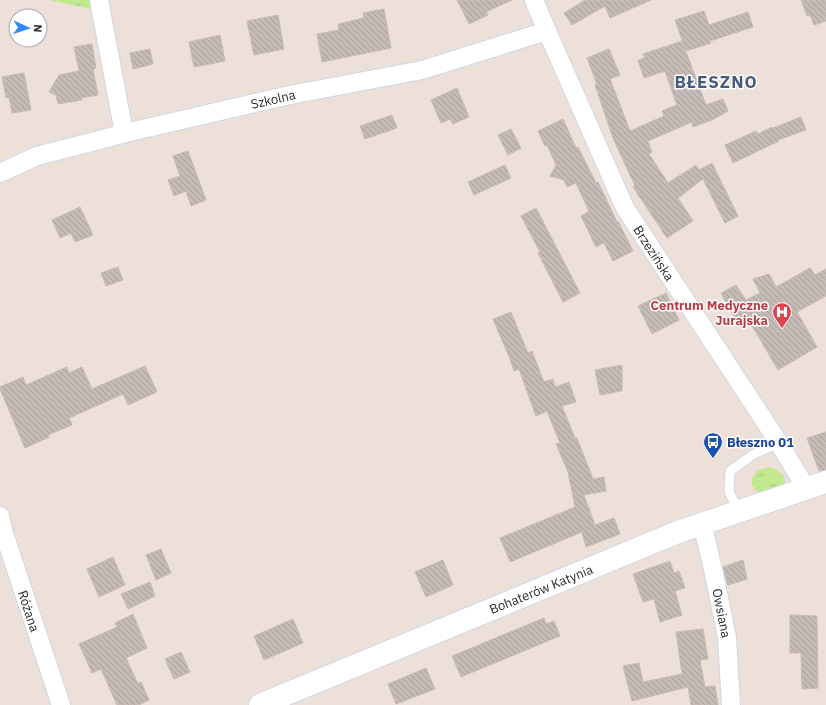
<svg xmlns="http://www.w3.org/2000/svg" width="826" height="705" font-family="'IBM Plex Sans',sans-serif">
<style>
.grass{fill:url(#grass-tufts)}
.building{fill:url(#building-back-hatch);stroke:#c8bbb3}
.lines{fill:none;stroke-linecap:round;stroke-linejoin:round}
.service-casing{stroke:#ced7e4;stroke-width:11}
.minor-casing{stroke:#ced7e4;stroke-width:20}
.tertiary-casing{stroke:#ced7e4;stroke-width:24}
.service{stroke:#fff;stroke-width:9}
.minor{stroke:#fff;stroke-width:18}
.tertiary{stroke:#fff;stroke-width:22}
.labels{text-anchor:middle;stroke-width:3;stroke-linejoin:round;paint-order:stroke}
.street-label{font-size:13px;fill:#292929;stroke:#fff}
.health-label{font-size:13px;font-weight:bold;fill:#be3a42;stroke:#fff;text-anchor:end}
.transit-label{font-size:13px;font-weight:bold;fill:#164399;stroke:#fff;text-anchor:start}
.district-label{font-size:17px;font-weight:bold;letter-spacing:1px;fill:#455c7e;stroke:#fff}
</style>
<defs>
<pattern id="grass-tufts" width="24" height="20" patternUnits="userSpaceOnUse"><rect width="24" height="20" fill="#c3e98f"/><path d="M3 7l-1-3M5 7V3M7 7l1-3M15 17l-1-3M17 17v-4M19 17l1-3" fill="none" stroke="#a8c87b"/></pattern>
<pattern id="building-back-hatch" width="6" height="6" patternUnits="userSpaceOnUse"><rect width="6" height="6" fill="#c4bab6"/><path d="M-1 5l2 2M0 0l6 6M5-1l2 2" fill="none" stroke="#a8a09c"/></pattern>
</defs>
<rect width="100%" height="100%" fill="#ede0d9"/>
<g class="grass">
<path d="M50,0h41l4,10z"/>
<path d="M768,467c8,2 16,5 17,15l-2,4 -21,7 -6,-2 -4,-6v-7l5,-7z"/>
</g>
<g class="building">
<path d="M457,0h55l-26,12 2,3 -19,9z"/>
<path d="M585,0h66l-41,18 -5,-12 -33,19 -8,-12z"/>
<path d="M801,0h25v21l-12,4 -4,-10 -3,1z"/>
<path d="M384,9l7,39 -69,14 -5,-28 22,-4 -1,-6 26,-6 -1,-5z"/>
<path d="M704,11l5,14 39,-13 5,15 -43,14 1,2 -25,8 -11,-31z"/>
<path d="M278,15l6,34 -30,6 -7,-34z"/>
<path d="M220,35l5,26 -31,6 -5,-25z"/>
<path d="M682,41l24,64 17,-6 5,12 -16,9 -19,7 -1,-5 -44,19 4,11 -3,2 19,29 28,-18 3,5 13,-7 26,53 -13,7 -22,-44 -25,19 15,23 -26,17 -34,-51 2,-1 -22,-48 -18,-53 2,-1 -10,-26 22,-9 11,26 -10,4 20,52 34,-15 -2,-5 15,-6 -12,-34 -21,7 -6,-18 7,-2 -2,-4z"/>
<path d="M92,44l4,24 -3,1 5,26 -17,3 1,2 -24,4 -2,-9 -7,-3 10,-17 20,-4 -5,-24z"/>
<path d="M150,49l3,15 -20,5 -3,-16z"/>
<path d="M24,73l7,37 -19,3 -3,-16 -3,1 -4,-21z"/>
<path d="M457,88l12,29 -16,7 -3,-5 -9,4 -10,-23z"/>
<path d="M392,115l5,13 -32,11 -5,-13z"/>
<path d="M801,117l5,13 -28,10 1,1 -46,22 -8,-18 31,-14 2,3 14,-7 1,1z"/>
<path d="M563,119l13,29 2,-1 18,36 2,-1 19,40 1,-1 15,30 -20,10 -9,-18 -8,4 -15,-31 8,-5 -13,-28 -9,4 -3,-7 -14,-4 6,-11 -9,-20 -2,1 -7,-15z"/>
<path d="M511,129l10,19 -13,7 -10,-20z"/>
<path d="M188,151l18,49 -15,6 -5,-15 -12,5 -6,-16 12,-4 -7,-20z"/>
<path d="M505,165l6,13 -37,17 -6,-13z"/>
<path d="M80,207l13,28 -18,7 -4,-9 -11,5 -8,-18z"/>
<path d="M536,208l44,85 -17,9 -25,-49 2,-1 -19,-36z"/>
<path d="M118,267l5,13 -17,6 -5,-13z"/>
<path d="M810,268l5,7 11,-6v27l-29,16 20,35 -39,23 -31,-53 -10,5 -16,-29 15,-8 10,15 14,-7 -7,-14 16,-5 7,13z"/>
<path d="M666,293l13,27 -27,14 -14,-28z"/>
<path d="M511,312l17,41 4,-2 12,31 9,-3 2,8 14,-5 7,20 -14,4 13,32h2l16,41 11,-2 2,14 -22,4 11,30 19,-7 6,16 -34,13 -4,-15 -72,30 -10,-24 75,-31 -7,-35 -12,-28 4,-1 -13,-32 -11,5 -17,-47 -5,2 -4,-12 -17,-40z"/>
<path d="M622,365v26l-22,4 -5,-25z"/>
<path d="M145,366l12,26 -29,13 -5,-11 -54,24 3,7 -24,10 1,2 -24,11 -25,-59v-2l23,-10 3,8 41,-18 2,6 13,-6 10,22z"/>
<path d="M826,432v38l-7,1 -12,-33z"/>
<path d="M161,549l10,24 -15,7 -10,-25z"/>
<path d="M113,557l12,28 -26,12 -12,-28z"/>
<path d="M443,560l10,25 -27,12 -11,-25z"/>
<path d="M743,560l4,19 -19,6 -5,-18z"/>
<path d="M670,561l4,12 5,-2 6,17 -10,3 7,24 -22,7 -6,-23 -11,3 -10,-28z"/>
<path d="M150,582l5,14 -27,13 -7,-15z"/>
<path d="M133,614l14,34 -21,10 12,26 3,-2 8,18 -10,5h-22l-16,-36 -9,4 -13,-29 38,-17 -2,-4z"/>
<path d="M790,615l27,1 1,72 -16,1 -1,-36h-11z"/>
<path d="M544,618l2,6 8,-3 6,15 -99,41 -9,-21z"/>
<path d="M293,619l10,24 -39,17 -10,-24z"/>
<path d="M703,629l5,30 -8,1 5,27 10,-1 3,19h-27l-3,-18 -56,14 -9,-35 16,-3 4,19 39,-8 -6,-42z"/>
<path d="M181,652l9,20 -16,7 -9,-20z"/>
<path d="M426,668l9,21 -39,15 -8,-20z"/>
</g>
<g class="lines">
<defs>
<path id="service" d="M739,511l-10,-19 1,-21 24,-17 25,-11"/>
<g id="minor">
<path d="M99,0l25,133"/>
<path d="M534,0l13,31 78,177 154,235 27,45"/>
<path d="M0,173l37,-17 97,-25 156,-36 132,-25 125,-39"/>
<path d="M0,516l3,14 58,175"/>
<path d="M702,523l11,46 14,68 4,68"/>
</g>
<path id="tertiary" d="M260,705l418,-173 148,-50"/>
</defs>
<use href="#service" class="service-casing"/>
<use href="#minor" class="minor-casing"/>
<use href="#tertiary" class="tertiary-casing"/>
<use href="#service" class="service"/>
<use href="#minor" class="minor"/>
<use href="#tertiary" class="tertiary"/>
</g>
<defs>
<symbol id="hospital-pin" viewBox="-11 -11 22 30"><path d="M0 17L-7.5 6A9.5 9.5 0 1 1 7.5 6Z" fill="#e0444e" stroke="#fff"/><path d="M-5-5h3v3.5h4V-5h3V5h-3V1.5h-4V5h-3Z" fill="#fff"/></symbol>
<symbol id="bus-pin" viewBox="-11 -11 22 30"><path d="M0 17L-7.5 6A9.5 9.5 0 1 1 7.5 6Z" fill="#1a4fb4" stroke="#fff"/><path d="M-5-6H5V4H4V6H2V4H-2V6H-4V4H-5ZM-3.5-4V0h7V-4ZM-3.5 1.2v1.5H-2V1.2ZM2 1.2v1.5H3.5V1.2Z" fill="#fff"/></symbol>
</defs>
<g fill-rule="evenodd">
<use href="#hospital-pin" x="771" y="301" width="22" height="30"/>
<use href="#bus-pin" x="702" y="431" width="22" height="30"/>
</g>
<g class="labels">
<g class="street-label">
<text transform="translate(273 99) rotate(-13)" y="5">Szkolna</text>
<text transform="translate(654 253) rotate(57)" y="5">Brzezińska</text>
<text transform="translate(541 589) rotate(-22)" y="5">Bohaterów Katynia</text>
<text transform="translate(29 611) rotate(72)" y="5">Różana</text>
<text transform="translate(722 613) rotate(79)" y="5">Owsiana</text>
</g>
<g class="health-label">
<text x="768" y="310">Centrum Medyczne<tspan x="768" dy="15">Jurajska</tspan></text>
</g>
<g class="transit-label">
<text x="727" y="447">Błeszno 01</text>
</g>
<g class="district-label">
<text x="716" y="88">BŁESZNO</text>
</g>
</g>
<g transform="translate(28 28) rotate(93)"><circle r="19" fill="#ffffff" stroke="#a9a9a9"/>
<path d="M0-3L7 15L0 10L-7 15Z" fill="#3488ff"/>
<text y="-6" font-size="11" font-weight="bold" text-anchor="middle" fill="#292929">N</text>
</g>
</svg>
